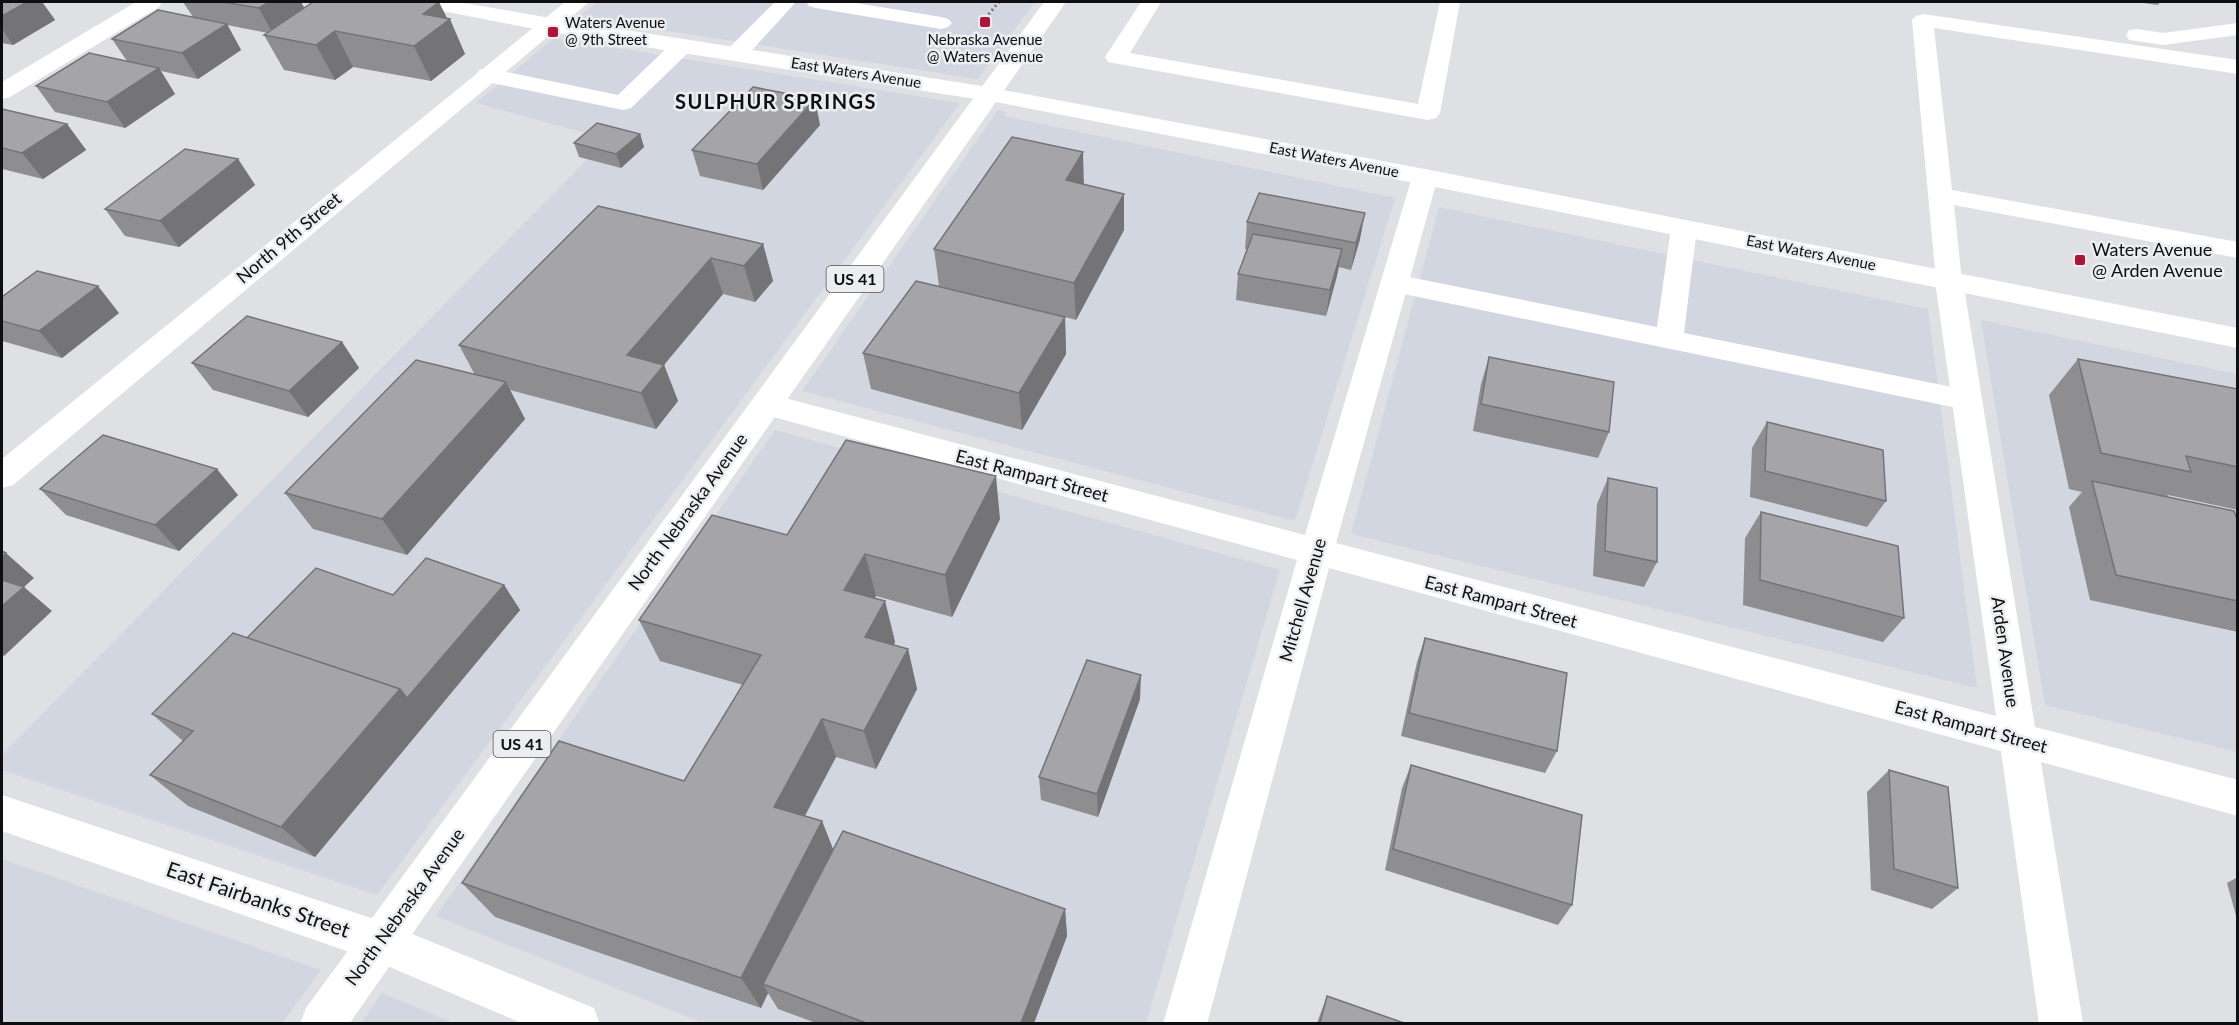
<svg xmlns="http://www.w3.org/2000/svg" width="2239" height="1025" font-family="Lato,sans-serif">
<style>
.built{fill:#d2d6e0}
.lines{fill:none;stroke-linecap:round;stroke-linejoin:round}
.path{stroke:#78797c;stroke-width:3;stroke-dasharray:2 3;stroke-linecap:butt}
.service{fill:#fff;fill-rule:evenodd}
.minor{fill:#fff;fill-rule:evenodd}
.tertiary{fill:#fff;fill-rule:evenodd}
.secondary{fill:#fff;fill-rule:evenodd}
.primary{fill:#fff;fill-rule:evenodd}
.wall{fill:#8e8d90}
.shaded-wall{fill:#747376}
.building{fill:#a5a4a8;stroke:#747376;stroke-width:1.5}
.poi-dot{fill:#ac1739;stroke:#ebedf0;stroke-width:2}
.labels{text-anchor:middle;stroke-width:5;stroke-linejoin:round;paint-order:stroke}
.far-poi-label{font-size:15px;fill:#0f0f11;stroke:#ebedf0;text-anchor:start}
.far-street-label{font-size:15px;fill:#0f0f11;stroke:#ebedf0}
.shield{fill:#ebedf0;stroke:#515254;stroke-width:1.5}
.shield-label{font-size:16px;font-weight:bold;fill:#0f0f11}
.street-label{font-size:18px;fill:#0f0f11;stroke:#ebedf0}
.poi-label{font-size:18px;fill:#0f0f11;stroke:#ebedf0;text-anchor:start}
.far-district-label{font-size:20px;font-weight:bold;letter-spacing:1.5px;fill:#0f0f11;stroke:#ebedf0}
.near-street-label{font-size:21px;fill:#0f0f11;stroke:#ebedf0}
</style>
<rect width="100%" height="100%" fill="#dee0e3"/>
<g class="built">
<path d="M597,2h438l-57,77 -400,-62z"/>
<path d="M554,38l406,65 -583,792 -375,-125v-15l605,-616 -131,-36z"/>
<path d="M998,110l8,2 -2,4 391,82 -100,323 -493,-130z"/>
<path d="M1439,207l489,102 49,379 -626,-154z"/>
<path d="M1981,320l256,54v378l-192,-47z"/>
<path d="M775,430l505,140 -134,453h-443l-267,-107z"/>
<path d="M2,859l319,111 -39,53h-280z"/>
<path d="M382,993l72,30h-93z"/>
</g>
<g class="lines">
<path class="path" d="M982,22l17,-20"/>
<g class="service">
<path d="M775,2h21l-52,57 -8,2 -8,-2 -3,-5 3,-5z"/>
<path d="M806,2h44l91,15 7,2 4,4 -4,4 -7,2 -125,-21 -7,-2z"/>
<path d="M1141,2h20l-31,51 288,51 22,-102h20l-20,111 -4,5 -8,2 -320,-58 -3,-5z"/>
<path d="M1923,14l315,46v14l-304,-46 18,162 286,52v16l-284,-53 8,76 -4,6 -9,3 -9,-3 -4,-6 -24,-261 4,-4z"/>
<path d="M2238,23v12l-75,10 -34,-5 -3,-5 3,-5 8,-1 26,4z"/>
<path d="M682,40l8,1 3,5 -3,5 -59,57 -8,2 -136,-28 -8,-2 -3,-5 3,-5 8,-2 131,27 56,-54z"/>
<path d="M1684,220l9,2 4,6 -13,105 283,57 10,3 5,7 -5,7 -10,3 -573,-118 -9,-3 -4,-6 4,-6 9,-3 263,53 14,-99 4,-6z"/>
</g>
<g class="minor">
<path d="M136,2h26l-3,5 -149,90 -8,2v-17z"/>
<path d="M565,2h24l-576,483 -11,3v-29z"/>
<path d="M1425,169l9,3 4,5 -102,366 660,173 -61,-435 4,-6 10,-3 10,3 4,6 72,446 203,53v36l-197,-54 42,262h-44l-38,-273 -672,-183 -122,456h-44l134,-464 -531,-145 -11,-3 -4,-8 4,-8 11,-3 539,142 107,-358 4,-5z"/>
<path d="M2,795l378,126 214,87 6,16h-76l-146,-62 -376,-131z"/>
</g>
<path class="tertiary" d="M416,2h43l91,16 438,69 8,2 4,5 -4,5 -8,2 -438,-69 -123,-24 -8,-1z"/>
<path class="secondary" d="M988,87l437,82 813,159v20l-813,-163 -445,-86 -4,-5 4,-5z"/>
<path class="primary" d="M1044,2h22l-717,1022h-49l6,-16z"/>
</g>
<g class="wall">
<path d="M2,2h40l13,18 -42,25 -11,-2z"/>
<path d="M183,2h118l3,6 143,10 18,36 -34,27 -78,-14 -18,13 -51,-10 -20,-35 4,-2 -41,-8 14,25 -43,29 -37,-8 14,23 -50,34 -70,-16 -19,-26 91,-25 -15,-22 81,-22z"/>
<path d="M2136,2h24l-2,3z"/>
<path d="M2,109l65,15 19,26 -43,29 -41,-10z"/>
<path d="M820,125l-57,65 -63,-14 -8,-26z"/>
<path d="M640,134l4,13 -23,21 -42,-11 -5,-14z"/>
<path d="M238,159l17,26 -76,62 -54,-11 -20,-27z"/>
<path d="M1084,185l40,45 -48,90 -11,-3 1,37 -44,76 -151,-41 -8,-36 198,-37 -122,-30 -5,-37z"/>
<path d="M598,206l165,38 10,37 -18,21 -32,-8 -59,71 14,36 -22,28 -146,-39 15,29 -118,136 -94,-26 -28,-36 190,-118 -16,-30z"/>
<path d="M1247,222l113,17 -9,31 -12,-3 -13,49 -90,-16 2,-26 9,-25h-2z"/>
<path d="M2,297l117,16 -57,45 -60,-17z"/>
<path d="M342,342l17,26 -51,49 -95,-27 -21,-27z"/>
<path d="M1489,357l120,75 -11,26 -125,-27 8,-47z"/>
<path d="M2078,359l160,30v121l-70,-15 -1,2 71,25v110l-148,-32 -21,-93 13,-15 -13,-3 -20,-94z"/>
<path d="M1767,422l119,79 -19,26 -117,-30 2,-49z"/>
<path d="M1608,478l49,84 -13,25 -51,-11 4,-72z"/>
<path d="M40,489l198,6 -59,56 -113,-36z"/>
<path d="M1761,512l143,106 -21,24 -140,-37 2,-67z"/>
<path d="M1000,519l-48,98 -76,-21 -2,2 11,3 10,41 -2,3 15,4 9,40 -41,80 -40,-12 -31,59 17,5 11,28 232,60 2,27 -33,87h-218l-38,-14 -10,-16 -7,15 -266,-91 -33,-34 222,-102 59,-96 -83,-24 -21,-41 148,-85z"/>
<path d="M504,585l16,25 -205,247 -127,-51 -38,-31 33,-34 -31,-27 95,-76 146,-43z"/>
<path d="M1425,638l132,113 -12,22 -144,-37 16,-74z"/>
<path d="M1140,699l-42,118 -57,-17 -2,-23z"/>
<path d="M1411,765l161,140 -14,20 -173,-55 17,-82z"/>
<path d="M1889,770l69,118 -26,21 -61,-19 -4,-98z"/>
<path d="M2238,877v46l-11,-40z"/>
<path d="M1327,996l77,27h-87z"/>
</g>
<g class="shaded-wall">
<path d="M27,2h15l13,18 -42,25 -11,-16v-13z"/>
<path d="M269,2h32l5,9 -33,23 -14,-26z"/>
<path d="M439,2l9,18 2,-1 15,35 -34,27 -17,-35 9,-32z"/>
<path d="M227,24l14,26 -43,29 -16,-26z"/>
<path d="M335,31l18,36 -18,13 -19,-35z"/>
<path d="M159,68l16,26 -50,34 -18,-26z"/>
<path d="M815,99l5,26 -57,65 -6,-26z"/>
<path d="M67,124l19,26 -43,29 -21,-26z"/>
<path d="M640,134l4,13 -23,21 -5,-14z"/>
<path d="M1083,152l1,37 -18,-9z"/>
<path d="M238,159l17,26 -76,62 -19,-26z"/>
<path d="M1124,194v36l-48,90 -2,-37z"/>
<path d="M1365,213l-5,26 -9,31 5,-27z"/>
<path d="M763,244l10,37 -18,21 -11,-36z"/>
<path d="M1342,249l-5,27 -11,40 4,-26z"/>
<path d="M711,258l12,36 -81,97 -15,-36z"/>
<path d="M98,286l21,27 -57,45 -23,-27z"/>
<path d="M1065,317l1,37 -44,76 -3,-37z"/>
<path d="M342,342l17,26 -51,49 -19,-26z"/>
<path d="M664,365l14,36 -22,28 -15,-36z"/>
<path d="M506,382l19,37 -118,136 -25,-36z"/>
<path d="M217,469l21,26 -59,56 -24,-26z"/>
<path d="M996,476l4,43 -48,98 -7,-42z"/>
<path d="M6,553l28,25 -10,9 28,24 -48,45 -2,-2v-97z"/>
<path d="M865,554l11,42 -20,35 -12,-41z"/>
<path d="M504,585l16,25 -205,247 -34,-30 119,-138z"/>
<path d="M885,601l10,41 -19,36 -11,-41z"/>
<path d="M908,649l9,40 -41,80 -12,-38z"/>
<path d="M1141,675l-1,24 -42,118 -1,-23z"/>
<path d="M822,719l14,38 -46,86 -16,-36z"/>
<path d="M822,821l14,36 -73,127 5,9 -7,15 -20,-30z"/>
<path d="M1065,909l2,27 -33,87h-13z"/>
</g>
<g class="building">
<path d="M2,2h25l-25,14z"/>
<path d="M222,2h47l-10,6z"/>
<path d="M313,2h126l-16,12 27,5 -36,27 -79,-15 -19,14 -52,-10z"/>
<path d="M158,10l69,14 -45,29 -70,-14z"/>
<path d="M89,53l70,15 -52,34 -71,-16z"/>
<path d="M753,87l62,12 -58,65 -65,-14z"/>
<path d="M2,109l65,15 -45,29 -20,-5z"/>
<path d="M597,123l43,11 -24,20 -42,-11z"/>
<path d="M1012,137l71,15 -17,28 58,14 -50,89 -140,-34z"/>
<path d="M185,149l53,10 -78,62 -55,-12z"/>
<path d="M1259,193l106,20 -9,30 -109,-21z"/>
<path d="M598,206l165,38 -19,22 -33,-8 -84,97 37,10 -23,28 -182,-48z"/>
<path d="M1253,234l89,15 -12,41 -92,-16z"/>
<path d="M37,271l61,15 -59,45 -37,-10v-24z"/>
<path d="M916,281l149,36 -46,76 -156,-40z"/>
<path d="M247,316l95,26 -53,49 -97,-28z"/>
<path d="M1489,357l125,25 -5,50 -128,-28z"/>
<path d="M2078,359l160,30v78l-52,-11 5,16 -90,-19z"/>
<path d="M416,360l90,22 -124,137 -97,-26z"/>
<path d="M1767,422l116,28 3,51 -121,-30z"/>
<path d="M103,435l114,34 -62,56 -115,-36z"/>
<path d="M846,440l150,36 -51,99 -80,-21 -21,36 41,11 -20,36 43,12 -44,82 -42,-12 -48,88 48,14 -81,157 -279,-95 97,-142 125,40 77,-126 -122,-35 73,-105 75,20z"/>
<path d="M1608,478l49,10v74l-52,-11z"/>
<path d="M2092,481l142,30 4,11v79l-122,-26z"/>
<path d="M1761,512l137,34 6,72 -144,-38z"/>
<path d="M2,551l4,2 -4,4z"/>
<path d="M426,558l78,27 -97,113 -7,-9 -153,-51 69,-70 77,27z"/>
<path d="M2,580l22,7 -22,19z"/>
<path d="M233,633l167,56 -119,138 -131,-52 43,-44 -41,-17z"/>
<path d="M1425,638l142,35 -10,78 -148,-38z"/>
<path d="M1087,660l54,15 -44,119 -58,-17z"/>
<path d="M1411,765l171,50 -10,90 -179,-56z"/>
<path d="M1889,770l59,17 10,101 -64,-19z"/>
<path d="M843,831l222,78 -44,114h-155l-103,-39z"/>
<path d="M1327,996l77,27h-84z"/>
</g>
<g class="poi-dot">
<rect x="979" y="16" width="12" height="12" rx="3"/>
<rect x="547" y="26" width="12" height="12" rx="3"/>
<rect x="2074" y="254" width="12" height="12" rx="3"/>
</g>
<g class="labels">
<g class="far-poi-label">
<text x="565" y="28">Waters Avenue<tspan x="565" dy="17">@ 9th Street</tspan></text>
<text x="985" y="45" text-anchor="middle">Nebraska Avenue<tspan x="985" dy="17">@ Waters Avenue</tspan></text>
</g>
<g class="far-street-label">
<text transform="translate(856 73) rotate(9)" y="5">East Waters Avenue</text>
<text transform="translate(1334 160) rotate(11)" y="5">East Waters Avenue</text>
<text transform="translate(1811 253) rotate(11)" y="5">East Waters Avenue</text>
</g>
<g class="shield">
<rect x="826.5" y="266" width="57" height="26" rx="4.5"/>
<rect x="493.5" y="731" width="57" height="26" rx="4.5"/>
</g>
<g class="shield-label">
<text x="855" y="285">US 41</text>
<text x="522" y="750">US 41</text>
</g>
<g class="street-label">
<text transform="translate(289 238) rotate(-40)" y="6">North 9th Street</text>
<text transform="translate(1032 476) rotate(15)" y="6">East Rampart Street</text>
<text transform="translate(688 512) rotate(-54)" y="6">North Nebraska Avenue</text>
<text transform="translate(1303 600) rotate(-74)" y="6">Mitchell Avenue</text>
<text transform="translate(1501 602) rotate(15)" y="6">East Rampart Street</text>
<text transform="translate(2005 652) rotate(82)" y="6">Arden Avenue</text>
<text transform="translate(1971 727) rotate(15)" y="6">East Rampart Street</text>
<text transform="translate(405 907) rotate(-54)" y="6">North Nebraska Avenue</text>
</g>
<g class="poi-label">
<text x="2092" y="256">Waters Avenue<tspan x="2092" dy="21">@ Arden Avenue</tspan></text>
</g>
<g class="far-district-label">
<text x="776" y="109">SULPHUR SPRINGS</text>
</g>
<g class="near-street-label">
<text transform="translate(258 900) rotate(19)" y="7">East Fairbanks Street</text>
</g>
</g>
<rect width="2239" height="1025" fill="none" stroke="#0f0f11" stroke-width="6"/>
</svg>
